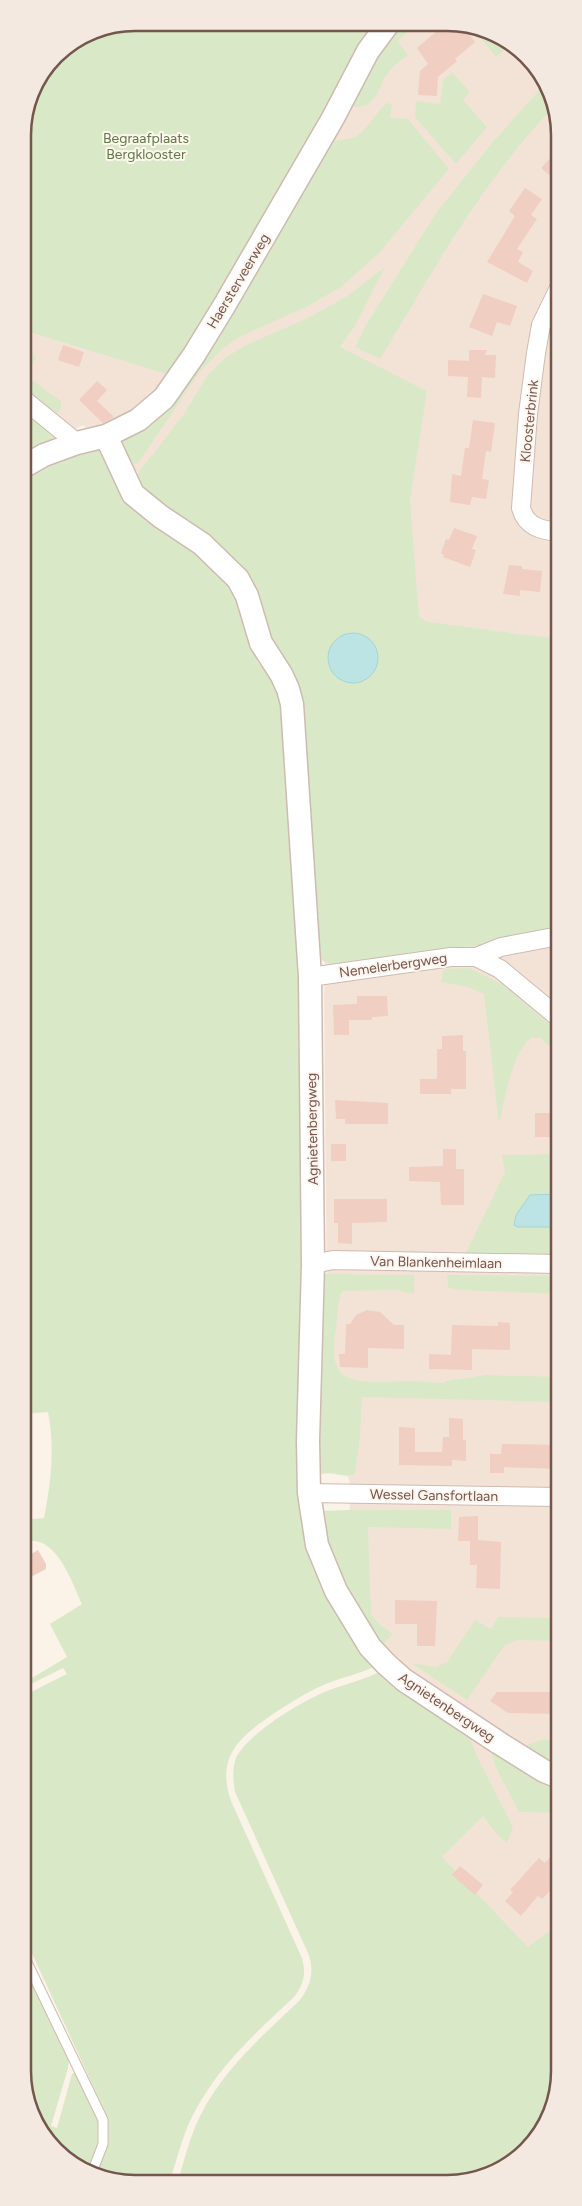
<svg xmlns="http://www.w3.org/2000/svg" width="582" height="2206" font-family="Figtree,sans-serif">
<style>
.residential{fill:#f3e3d7}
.green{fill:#d9e9c7;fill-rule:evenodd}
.water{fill:#bde4e4;stroke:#a4d4d6}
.building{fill:#f0cec1}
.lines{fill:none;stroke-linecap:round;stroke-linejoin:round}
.service-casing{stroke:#cfbab1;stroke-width:11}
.minor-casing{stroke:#cfbab1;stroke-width:20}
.tertiary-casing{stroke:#cfbab1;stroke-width:25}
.service{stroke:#fff;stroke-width:9}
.minor{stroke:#fff;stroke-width:18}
.tertiary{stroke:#fff;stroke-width:22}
.labels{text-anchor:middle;stroke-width:4;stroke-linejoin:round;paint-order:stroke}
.park-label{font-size:14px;fill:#5c7945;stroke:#fef6ee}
.street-label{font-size:14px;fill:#75564d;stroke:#fef6ee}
.rim{fill:none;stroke:#75564d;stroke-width:2.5}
</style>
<rect width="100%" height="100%" fill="#fbf2e8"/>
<path class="residential" d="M135,23l334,2 62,36 27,59 1,1813 -36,33 -108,-121 -4,-138 -62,-115 1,-109 -22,-69 -4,-420 8,-239 -163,-255 -86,-75 -60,31v-328l8,-36 25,-37 36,-24z"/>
<g class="green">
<path d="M135,23l242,1 -24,39 -180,313 -150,-46v-202l8,-36 25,-37 36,-24z"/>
<path d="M397,24h19l-18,17 10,14c-6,5 -14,10 -19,16 -11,14 -11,37 -34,36l-2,-3 1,-9z"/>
<path d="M487,35l21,12 -12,10 -14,-17z"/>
<path d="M452,72l18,20 -7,8 24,27 -31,37 -41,-47 1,-16 24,3 3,-24z"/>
<path d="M543,86l10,22c-72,74 -120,164 -173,251l-25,-12 11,-22 70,-112 56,-70z"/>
<path d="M387,103l5,1 -2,14 18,1 41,50 -70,84 -38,34 -35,20 -65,29 -18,12 -23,24 -62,91 -12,3 -6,-23 4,-6 206,-295c7,-2 17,-2 24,-5 14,-6 20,-24 33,-34z"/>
<path d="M385,267l-30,59 -15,21 87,44 -17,109 9,117 9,5 131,17v292l-79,14 -146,20 -11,-4 -4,-5 -15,-178 -49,-172 -113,-114 -7,-15 49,-63 23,-38 18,-18 21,-13 62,-27 38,-21zM349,633l27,37 -11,11 -29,-4 -8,-13 7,-23z"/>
<path d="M23,343l4,3 9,12 -11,17 36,26v6l-6,10 -32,-25z"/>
<path d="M23,405l31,26 -2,10 -29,20z"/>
<path d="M97,444l121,123 25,38 15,58 13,13 9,18 23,243 -2,551 75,178c-18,9 -39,12 -57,21 -15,7 -29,16 -43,25 -34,23 -61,43 -45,89l70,155c6,16 3,28 -7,41 -41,38 -81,74 -105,126 -8,19 -13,39 -19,58h-57l-17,-9 11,-28 -1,-30 -83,-180v-238l44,-22 -4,-6 -40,20v-16l5,-3 4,9 35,-21 -17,-33 32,-20c-11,-23 -26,-72 -59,-62v-22l21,-2c7,-36 11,-70 4,-106l-25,2v-841l5,-6 -5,-5v-89z"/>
<path d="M469,968l35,17 55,48v22l-18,-17h-10c-20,17 -26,62 -32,86l-15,-130 -16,-7 -27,-5 3,-13z"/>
<path d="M559,1154v40l-11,-1 -31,34h42v38l-98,-2 44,-91 -3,-17z"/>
<path d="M322,1274l92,1v19l-19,-4 -53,1c-5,13 -4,24 -6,38 -2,14 -5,28 3,41 9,17 53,11 70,11 12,0 24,2 35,2l3,-2 39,-6 73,2v25l-197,-5 -2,38 -5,39c-12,5 -20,-3 -33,0l-4,-3z"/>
<path d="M447,1275l112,1v18l-102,-4 -9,-3z"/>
<path d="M351,1510h100v19l-83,-2 3,87 7,9 15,11 -10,10 -10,-9 -40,-67 -12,-57z"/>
<path d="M498,1617l61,1v23l-42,-1 -13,6 -37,54 -56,-37 25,4 11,-5 28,-42 16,9z"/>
<path d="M381,1671l88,62 6,19 38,75 -6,16 -11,-10 -13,-17 -41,41 86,90 31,-23v154l-28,67 -34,27 -35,10h-284c5,-19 10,-37 17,-55 22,-52 64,-88 104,-126 12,-15 16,-30 9,-48l-73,-161c-2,-11 -3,-23 1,-34 11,-24 66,-57 91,-67 18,-7 37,-11 54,-20z"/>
<path d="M544,1739l15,5v23l-35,-21z"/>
<path d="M491,1752l54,31 14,6v24l-40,-1 -22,-42z"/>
<path d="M23,1966l46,92 -1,10 -17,58 6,2 15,-54 4,-2 22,49c5,17 -2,32 -9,47l-34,-18 -31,-64z"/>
</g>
<g class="water">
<circle cx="353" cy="658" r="25"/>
<path d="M559,1194v33h-42l-3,-2 2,-10 14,-20z"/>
</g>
<g class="building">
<path d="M444,25h13l5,5 2,-2 11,14 -20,17 2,2 -19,16 -1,19 -19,-1 2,-24 8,-7 -11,-16z"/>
<path d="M558,150l1,19v14l-18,-15z"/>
<path d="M525,188l17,11 -11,16 6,4 -20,30 6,3 -5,10 15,9 -6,12 -40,-21 28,-46 -6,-5z"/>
<path d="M483,294l34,12 -7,20 -13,-4 -5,14 -23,-9z"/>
<path d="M63,345l21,7 -5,15 -21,-7z"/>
<path d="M469,350h18l-2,5h11l-1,23 -13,-1 -1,21 -14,-1 1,-20 -20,-1v-16l21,1z"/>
<path d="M97,381l10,9 -10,11 17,16 -11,6 -24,-23z"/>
<path d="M473,420l22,3 -4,29 -5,-1 -4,28 7,1 -3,19 -14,-2 -2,8 -20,-3 2,-28 9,2 4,-28h4z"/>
<path d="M454,528l23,8 -5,13 4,1 -6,17 -27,-10 1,-2 -3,-2 5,-14 3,1z"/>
<path d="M509,565l13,1v3l20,2 -2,21 -20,-2v6l-17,-2z"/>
<path d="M357,996h30l1,20 -16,1v3h-23v15h-15l-1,-30 24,-1z"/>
<path d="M463,1035v16h3v38h-15v5h-31v-15h17v-30h5v-13z"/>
<path d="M335,1100l53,3v21h-43v-5h-9z"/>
<rect x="535" y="1113" width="24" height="24"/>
<rect x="331" y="1144" width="15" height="17"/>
<path d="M443,1149h13v20h8v36h-23l-1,-23 -31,-1v-14l34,-1z"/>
<path d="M334,1199h53v23l-35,1v21l-14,-1v-20h-4z"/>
<path d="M367,1310l13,2 14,13h10v24l-36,-1v20l-28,-1 -1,-13h6l1,-30h4l6,-9z"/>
<path d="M498,1322l12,1v27l-38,-1v21l-43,-1v-15l22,1 1,-30 46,1z"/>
<path d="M449,1418l14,1v21h3v21l-14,-1v6l-53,-1v-38l16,1v24h27l1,-15h6z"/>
<path d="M502,1444l57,1v24l-55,-2v6h-14v-19h11z"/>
<path d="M478,1516v24l23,2 -1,47 -24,-1 1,-23h-7v-24h-12l1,-24z"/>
<path d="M38,1550l8,14v5l-23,12v-22z"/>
<path d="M395,1600l42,1 -2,45h-18v-22h-22z"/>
<path d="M497,1692h62v22l-51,-1 -18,-12z"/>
<path d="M559,1846v36l-17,17 -4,-3 -17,20 -16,-15 8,-9 -3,-2 29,-32 6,5z"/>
<path d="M460,1866l23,19 -8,10 -23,-20z"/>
</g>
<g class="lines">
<defs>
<path id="service" d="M23,1954l80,166v24l-10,26"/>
<g id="minor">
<path d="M559,288l-18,37 -5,28 -8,61 -7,94c5,19 20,22 38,24"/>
<path d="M23,399l54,44"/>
<path d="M476,957l25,-10 58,-11"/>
<path d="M310,977l141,-20h25l24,12 59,49"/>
<path d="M313,1264l20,-4 226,4"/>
<path d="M309,1493l250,4"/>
</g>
<g id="tertiary">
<path d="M106,436l27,58 27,22 42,28 36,35 9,17 14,47 20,31 7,15 4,15 18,273 3,287 -5,177 1,52 8,52 19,46 34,56 16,17 18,16 95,63 45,28 15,6"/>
<path d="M23,467l21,-12 33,-12 29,-7 32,-16 26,-22 30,-43 30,-49 109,-188 35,-67 20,-27"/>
</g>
</defs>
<use href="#service" class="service-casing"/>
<use href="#minor" class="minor-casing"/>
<use href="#tertiary" class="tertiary-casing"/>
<use href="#service" class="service"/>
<use href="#minor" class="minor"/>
<use href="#tertiary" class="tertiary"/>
</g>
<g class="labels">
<g class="park-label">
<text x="146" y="143">Begraafplaats<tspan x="146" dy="16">Bergklooster</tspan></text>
</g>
<g class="street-label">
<text transform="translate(238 281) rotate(-59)" y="5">Haersterveerweg</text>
<text transform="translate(529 421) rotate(-84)" y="5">Kloosterbrink</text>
<text transform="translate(393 965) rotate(-8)" y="5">Nemelerbergweg</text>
<text transform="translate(312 1129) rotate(-91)" y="5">Agnietenbergweg</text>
<text transform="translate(436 1262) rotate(1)" y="5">Van Blankenheimlaan</text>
<text transform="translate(434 1495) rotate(1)" y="5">Wessel Gansfortlaan</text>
<text transform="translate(447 1707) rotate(34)" y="5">Agnietenbergweg</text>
</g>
</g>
<path d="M0 0H582V2206H0ZM135 31H447A104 104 0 0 1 551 135V2071A104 104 0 0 1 447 2175H135A104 104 0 0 1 31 2071V135A104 104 0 0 1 135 31Z" fill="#f3e9e1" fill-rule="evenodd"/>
<path class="rim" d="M135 31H447A104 104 0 0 1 551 135V2071A104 104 0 0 1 447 2175H135A104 104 0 0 1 31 2071V135A104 104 0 0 1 135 31Z"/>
</svg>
